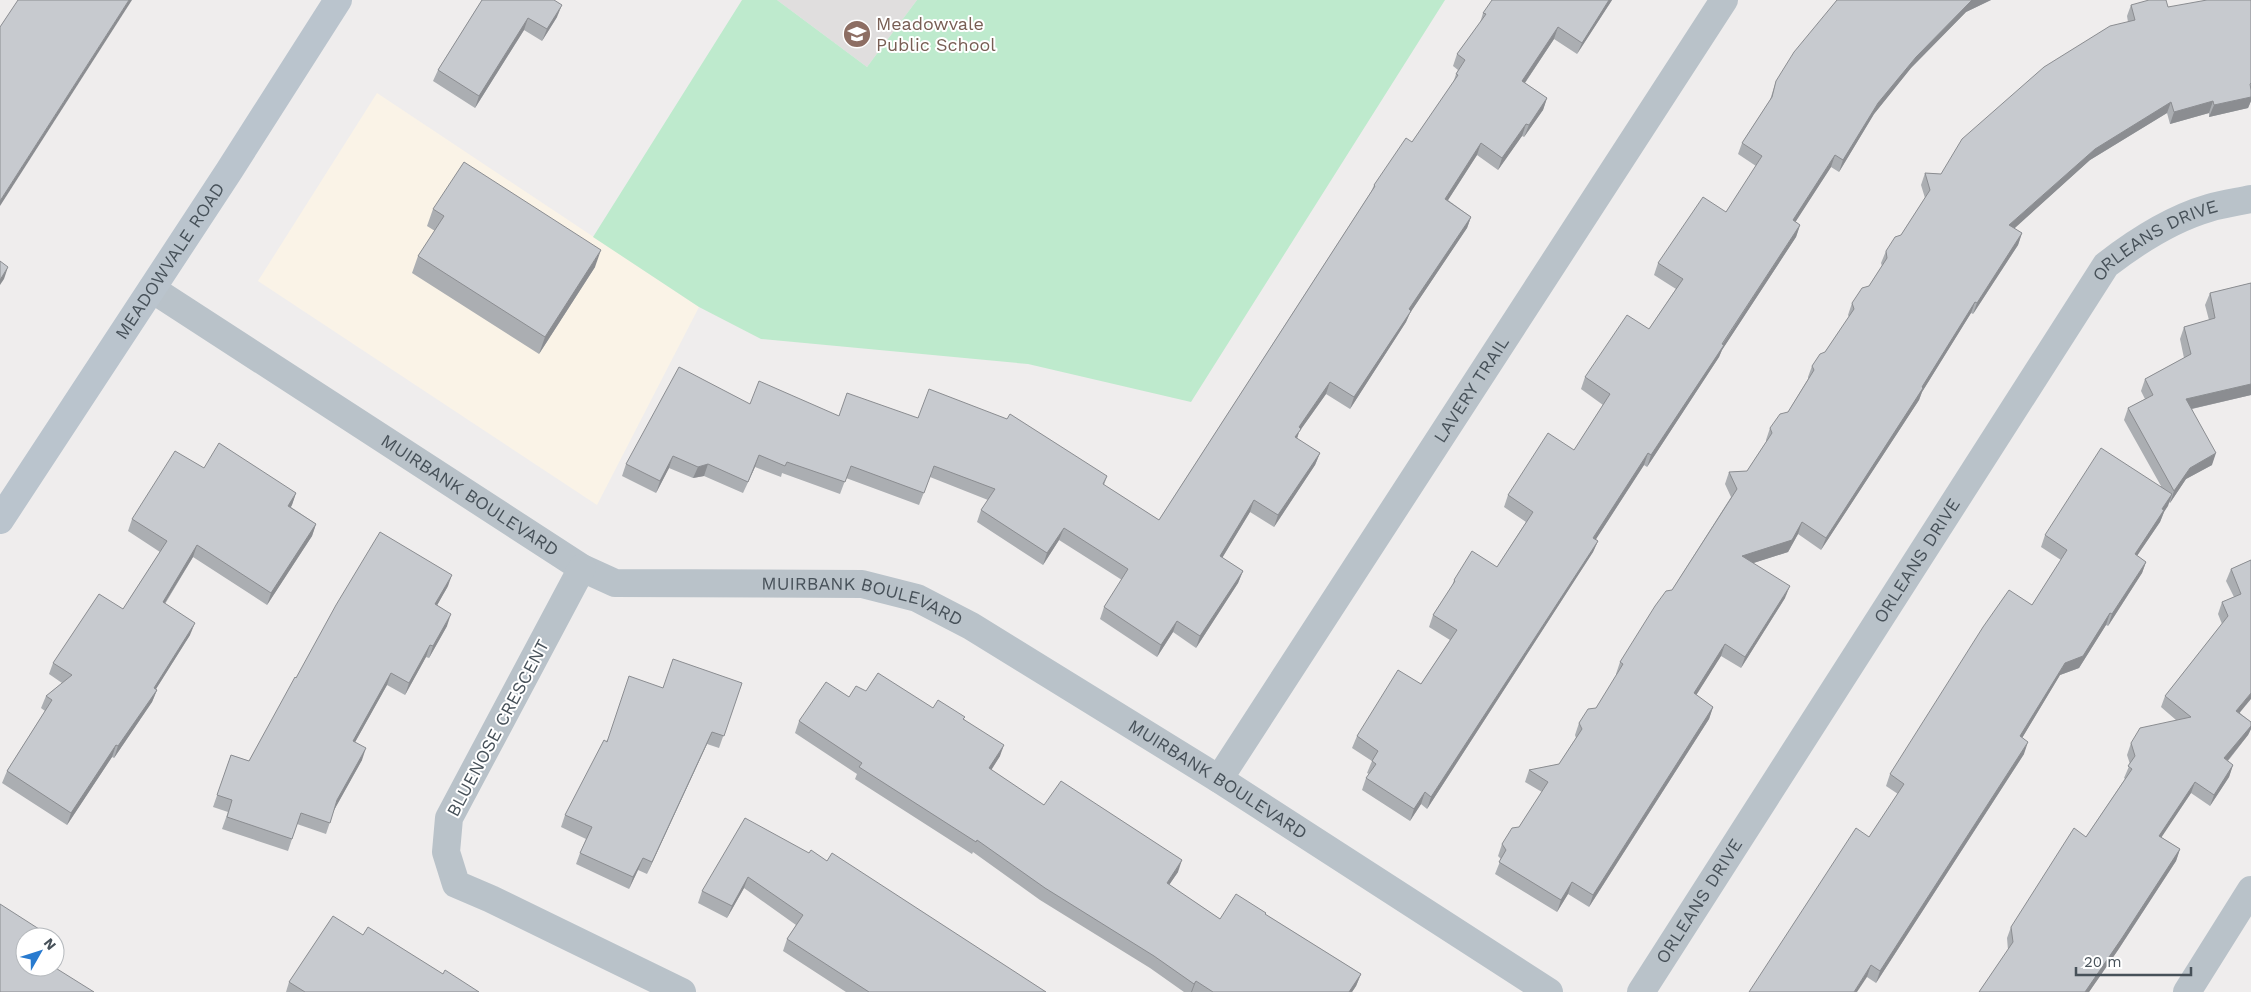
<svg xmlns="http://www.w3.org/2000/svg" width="2251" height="992" font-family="'Work Sans',sans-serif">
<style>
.commercial{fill:#faf3e7}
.education{fill:#e0dede}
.green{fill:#beeacd}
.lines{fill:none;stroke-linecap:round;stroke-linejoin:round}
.street{stroke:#b9c2c9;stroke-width:28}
.secondary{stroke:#bac4cd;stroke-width:28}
.wall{fill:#abaeb2}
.shaded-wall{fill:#8b8d91}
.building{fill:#c7cacf;stroke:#8b8d91}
.labels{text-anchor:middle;stroke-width:4;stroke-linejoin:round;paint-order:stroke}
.education-label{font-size:18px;fill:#785e54;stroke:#fff;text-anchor:start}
.street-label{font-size:18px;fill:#475159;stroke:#fff}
</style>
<rect width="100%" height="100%" fill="#efeded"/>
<path class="commercial" d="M377,93l322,214 -102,198 -339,-224z"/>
<path class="education" d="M777,0h140l-50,67z"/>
<path class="green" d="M742,0h35l90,67 50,-67h528l-254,402 -163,-38 -267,-25 -62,-32 -106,-70z"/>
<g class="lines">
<g class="street">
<path id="s1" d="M152,289l430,279 33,15 247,1 55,14 54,28 248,153 330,213"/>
<path d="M582,568l-133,250 -3,34 10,32 35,15 191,93"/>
<path id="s2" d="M1219,779l505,-779"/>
<path id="s3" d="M1641,992l465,-727c31,-24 65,-46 103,-57 13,-4 28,-6 42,-9"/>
<path d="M2187,992l64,-102"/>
</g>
<path class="secondary" id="s4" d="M0,520l229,-349 109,-171"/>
</g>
<g class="wall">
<path d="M482,0l75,17 -15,24 -18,-11 -49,78 -42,-27 5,-11z"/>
<path d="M1612,0l-35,54 -23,-15 -29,44 22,15 -4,12 -19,27 -2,-1 -24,34 -21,-15 -29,45 23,17 -4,11 -57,85 -4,9 -56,87 -24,-15 -27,38 -2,7 23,14 -5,12 -41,62 -24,-15 -28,46 21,13 -5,12 -42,65 -23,-16 -16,25 -57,-38 4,-12 18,-27 -63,-40 -16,25 -66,-43 4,-12 7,-10 -58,-23 -11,28 -73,-27 -6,16 -58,-21 -1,4 -26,-10 -12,26 -39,-17 -11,2 -24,-10 -13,25 -34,-17 4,-12 124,-60 89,12 79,2 189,58 -3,9 55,35 212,-328 3,-7 38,-43 41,-59 3,-9 2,-4 -5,-4 4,-12 23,-31 3,-10z"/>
<path d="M1837,0h154l-25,12 -55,56 -37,46 -35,58 -8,-5 -36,55 5,3 -4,12 -74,113 -3,7 -72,110 -3,-2 -48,74 2,2 -5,11 -166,257 -6,-5 -11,17 -48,-31 4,-12 3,-4 -2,-1 5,-12 -20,-13 5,-12 64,-52 29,-44 -21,-13 4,-12 19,-29 2,-6 43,-13 29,-45 -22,-15 4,-12 66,-45 29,-45 -22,-16 4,-12 64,-48 27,-40 -22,-14 4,-12 68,-51 30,-46 -18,-12 4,-11 28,-43 6,-19z"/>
<path d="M2251,0v101l-3,7 -39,9v-4l-39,11 -3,-11 -77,47 -76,68 8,5 -4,12 -45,69 -2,-1 -49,79 -3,8 -98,150 -23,-16 -10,18 -35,11 32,35 -44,70 -20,-12 -25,39 17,12 -4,12 -120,188 -21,-13 -11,18 -62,-38 6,-15 -3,-3 4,-12 17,-17 23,-35 -17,-10 4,-12 30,-6 17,-26 -1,-3 4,-12 17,-15 21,-33 -1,-1 4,-12 52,-72 59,-93 -6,-13 4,-12 18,-1 19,-29v-2l4,-12 18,-16 20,-33v-2l4,-11 13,-14 24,-35 -1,-2 4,-12 17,-17 13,-20 -1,-3 5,-12 15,-16 24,-37 -4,-13 4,-12 16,1 187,-152 -1,-6 4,-11 37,2z"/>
<path d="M433,209l162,58 -56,87 -127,-81 6,-17 17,-25 -8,-5z"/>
<path d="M2251,283v112l-59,14 20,56 -26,14 -16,24 -1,-1 -5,10 -4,10 -23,34 9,6 -4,11 -34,53 -2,-1 -27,43 -19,7 -38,63 2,16 -148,229 -9,-6 2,-140 29,-43 -12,-8 4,-12 142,-169 29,-45 -20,-13 4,-12 116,-49 -37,-66 4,-12 17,-9 -4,-8 4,-12 39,-21 -4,-19 4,-12 25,-7 -4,-15 5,-12z"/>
<path d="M204,468l92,25 -5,14 25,17 -4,12 -45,69 -74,-48 -28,47 25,31 -34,54 1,1 -5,12 -38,56 -2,-1 -45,68 -65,-42 5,-12 38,-60 -4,-3 5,-12 16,-13 -13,-9 4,-11 70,-54 37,-57 -32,-21 4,-12z"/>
<path d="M2251,560l-11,153 11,9v7l-3,6 -20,26 5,4 -4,12 -19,29 -19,-13 -30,44 19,12 -4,12 -58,89 -29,42h-110l29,-42 -1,-12 4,-11 75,-90 39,-58 -1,-1 6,-14 -3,-9 4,-12 45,-23 -15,-13 4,-11 57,-72 -4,-10 4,-12 12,-5 -8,-16 5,-12z"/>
<path d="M448,586l-11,19 10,21 -18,32 -3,-1 -21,38 -18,-10 -32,57 7,18 -28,50 -8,24 -29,-10 -9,27 -66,-22 6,-17 -15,-5 18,-52 18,6 47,-83z"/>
<path d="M742,683l-23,65 -12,-4 -60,130 -9,-4 -9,19 -53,-25 4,-11 6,-14 -25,-12 4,-12 41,-74 57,-53z"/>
<path d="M866,691l67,17 31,11 36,37 -9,14 53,35 134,67 -9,13 51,34 45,-5 96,60 -5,12 -4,6h-168l-34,-24 -110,-68 -67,-48 -1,2 -117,-75 2,-5 -62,-41 4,-12 50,-24z"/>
<path d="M809,853l18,8 219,131h-200l-63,-41 4,-12 9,-14 -52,-37 -17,30 -29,-15 4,-12z"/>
<path d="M363,935l80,39 36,18h-193l3,-10z"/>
</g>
<g class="shaded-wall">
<path d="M129,0h3l-132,206v-5z"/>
<path d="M1609,0h3l-35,54 5,-11z"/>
<path d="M1972,0h19l-25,12 -55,56 -37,46 -35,58 4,-12 35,-57 38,-46z"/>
<path d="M562,5l-5,12 -15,24 5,-12z"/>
<path d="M528,18l-4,12 -49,78 4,-12z"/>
<path d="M1558,27l-4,12 -36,54 4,-12z"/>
<path d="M2251,97v4l-3,7 -39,9 5,-12z"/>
<path d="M1547,98l-4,12 -19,27 5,-12z"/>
<path d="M2213,101l-4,12 -39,11 4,-12z"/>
<path d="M2171,102l-4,11 -77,47 -85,77 4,-12 86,-76z"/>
<path d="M1526,124l-4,12 -24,34 4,-12z"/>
<path d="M1481,143l-4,12 -36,56 4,-12z"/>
<path d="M1835,155l-4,12 -42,65 4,-12z"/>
<path d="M1471,217l-4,11 -57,85 -4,9 -56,87 4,-12 55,-88z"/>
<path d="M1800,225l-4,12 -74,113 -3,7 -72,110 4,-12z"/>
<path d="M2022,233l-4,12 -45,69 4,-11z"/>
<path d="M601,250l-6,17 -56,87 6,-17z"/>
<path d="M8,267l-4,12 -4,6v-5z"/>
<path d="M1975,302l-4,11 -49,79 -3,8 -98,150 5,-12z"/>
<path d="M1330,382l-4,12 -27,38 -3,9 -5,8 8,-22z"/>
<path d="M2251,384v11l-69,16 4,-12z"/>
<path d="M1320,453l-5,12 -41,62 4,-12z"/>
<path d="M1648,453l-4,12 -55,85 4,-12z"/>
<path d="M2216,453l-4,12 -26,14 -16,24 4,-12 16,-23z"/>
<path d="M759,455l-4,12 -12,26 5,-11z"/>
<path d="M673,456l-4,12 -13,25 4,-12z"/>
<path d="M708,464l-4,12 -11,2 5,-11z"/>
<path d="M296,493l-4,12 -8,12 4,-11z"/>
<path d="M2172,494l-4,12 -4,6 -4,10 -30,44 5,-12 27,-45z"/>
<path d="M1254,500l-4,12 -34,56 4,-12z"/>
<path d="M1802,522l-4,12 -10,18 -50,16 4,-12z"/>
<path d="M316,524l-4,12 -45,69 4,-12z"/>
<path d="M1064,528l-5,12 -16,25 4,-12z"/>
<path d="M1598,541l-5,11 -166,257 4,-12z"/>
<path d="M197,545l-4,12 -35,57 5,-12z"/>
<path d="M2146,562l-4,11 -34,53 4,-12z"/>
<path d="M1243,571l-5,12 -42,65 4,-12z"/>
<path d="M452,575l-4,11 -17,30 4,-12z"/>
<path d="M1790,586l-5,12 -44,70 4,-11z"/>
<path d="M2110,613l-4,12 -27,43 -19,7 -44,73 4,-12 45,-73z"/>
<path d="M451,614l-4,12 -18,32 4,-12z"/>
<path d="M1177,621l-4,11 -16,25 4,-12z"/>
<path d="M195,623l-5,12 -41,65 5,-12z"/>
<path d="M1725,644l-4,12 -31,49 4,-12z"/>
<path d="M430,645l-4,12 -21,38 4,-12z"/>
<path d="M391,673l-4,12 -38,68 4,-12z"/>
<path d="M157,690l-5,12 -38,56 4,-12z"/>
<path d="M2251,693v6l-19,23 4,-11z"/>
<path d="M1713,707l-4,12 -120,188 4,-12z"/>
<path d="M2251,726v3l-3,6 -28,35 4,-12z"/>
<path d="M712,732l-5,12 -60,130 5,-12z"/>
<path d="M2028,742l-4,12 -148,229 4,-12z"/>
<path d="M116,745l-4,12 -45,68 4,-12z"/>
<path d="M1004,745l-4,11 -15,24 4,-12z"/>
<path d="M366,748l-4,12 -29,52 4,-12z"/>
<path d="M2233,765l-4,12 -19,29 4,-11z"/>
<path d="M2195,782l-4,11 -36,54 4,-11z"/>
<path d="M1425,792l-4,12 -11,17 4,-12z"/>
<path d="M2180,849l-4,12 -58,89 -29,42h-4z"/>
<path d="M643,858l-5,12 -9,19 4,-12z"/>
<path d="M1182,860l-4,12 -16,23 5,-12z"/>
<path d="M748,877l-4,11 -17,30 5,-12z"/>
<path d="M1572,882l-4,12 -11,18 4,-12z"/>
<path d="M1871,965l-4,12 -10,15h-3z"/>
<path d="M1361,974l-5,12 -4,6h-3z"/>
<path d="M1196,981l-4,11h-1l3,-8z"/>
</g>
<g class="building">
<path d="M18,0h111l-129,201v-174z"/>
<path d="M482,0h72l8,5 -15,24 -19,-11 -49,78 -41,-26z"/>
<path d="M1492,0h117l-27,43 -24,-16 -36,54 25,17 -18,27 -3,-1 -24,34 -21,-15 -36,56 26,18 -62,92 2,2 -57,86 -24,-15 -31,45 2,2 -6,8 25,16 -42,62 -24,-15 -34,56 23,15 -43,65 -23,-15 -16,24 -57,-38 24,-38 -64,-41 -17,25 -66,-43 14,-21 -61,-23 -10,27 -73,-27 -6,16 -58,-20 -2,4 -26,-11 -11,27 -40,-18 -10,3 -25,-11 -13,25 -34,-17 53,-97 71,37 9,-23 80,35 8,-23 71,25 11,-29 78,30 3,-5 97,62 -4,8 56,36 216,-334 -1,-1 32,-47 6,4 46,-67 -2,-1 9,-14 -8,-6 29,-40 -3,-1z"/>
<path d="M1837,0h135l-56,57 -38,46 -35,57 -8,-5 -42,65 7,5 -78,119 2,1 -73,110 -3,-2 -55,85 5,3 -167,256 -6,-5 -11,17 -48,-31 10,-14 -4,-3 6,-10 -21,-15 41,-66 23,14 36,-54 -24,-15 22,-34 -1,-1 18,-29 25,16 36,-55 -25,-17 40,-62 26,17 36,-56 -25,-17 42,-62 22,14 34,-50 -25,-16 45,-66 23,15 36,-56 -20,-13 30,-46 4,-16 18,-29z"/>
<path d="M2149,0h17l2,7 39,-7h44v83l-1,1 1,6v7l-37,8 -1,-4 -39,11 -3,-10 -76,47 -86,76 13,8 -45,70 -2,-1 -53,85 1,1 -97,150 -24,-16 -10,18 -50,16 48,30 -45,71 -20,-13 -31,49 19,14 -120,188 -21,-13 -11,18 -62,-38 7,-12 -4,-6 10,-16 7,-1 29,-45 -19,-12 30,-6 23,-35 -3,-6 9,-14 8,-1 27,-44 -3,-2 35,-56 11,-15 6,-1 65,-101 -8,-17 18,-1 25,-38 -2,-5 10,-14 8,-2 26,-42 -2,-4 8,-12 5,-2 29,-43 -2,-6 10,-15 7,-2 18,-28 -1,-7 9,-14 6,-2 29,-45 -5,-17 16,1 21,-35 82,-72 66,-41 25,-6 -4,-15z"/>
<path d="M464,162l137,88 -56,87 -127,-81 26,-40 -11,-7z"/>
<path d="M0,261l8,6 -8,13z"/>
<path d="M2251,283v101l-65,15 30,54 -26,15 -16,23 -46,-83 25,-13 -8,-16 46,-25 -7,-27 31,-9 -5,-25z"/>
<path d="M219,443l77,50 -8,13 28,18 -45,69 -74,-48 -34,57 32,21 -41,65 3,2 -39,56 -2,-1 -45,68 -64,-42 45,-71 -6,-4 26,-21 -19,-12 46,-69 24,15 44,-68 -35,-22 43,-68 29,17z"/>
<path d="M2101,448l71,46 -10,15 2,1 -29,44 11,8 -34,52 -2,-1 -27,43 -18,7 -45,73 8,6 -148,229 -9,-6 -17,27h-105l107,-164 13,9 35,-53 -14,-10 93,-147 26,-37 23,15 35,-55 -22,-15z"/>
<path d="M380,532l72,43 -17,29 16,10 -18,32 -3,-1 -21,38 -18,-10 -38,68 13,7 -29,52 -7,23 -29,-10 -9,26 -65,-22 5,-17 -15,-5 14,-40 18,6 46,-84 1,1 40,-73z"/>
<path d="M2251,560v133l-15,18 15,11v4l-27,32 9,7 -19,30 -19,-13 -36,54 21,13 -58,89 -37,54h-106l34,-50 -2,-15 63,-99 12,9 46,-68 -4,-3 7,-10 -4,-13 9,-15 51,-11 -26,-21 63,-80 -6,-14 19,-8 -10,-25z"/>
<path d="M673,659l69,24 -18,53 -12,-4 -60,130 -9,-4 -10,19 -53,-24 12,-26 -27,-12 39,-75 3,2 22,-66 34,12z"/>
<path d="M878,673l55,35 5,-8 27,17 -2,2 41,26 -15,23 55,37 17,-24 121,79 -15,23 53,36 16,-25 30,19 -1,1 96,60 -12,18h-136l-17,-11 -2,3 -40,-28 -109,-68 -68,-48 -1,2 -117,-75 3,-4 -63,-42 27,-39 23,15 7,-11 10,5z"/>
<path d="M745,818l64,35 2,-3 16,11 5,-8 214,139h-177l-82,-53 16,-24 -55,-38 -16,29 -30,-15z"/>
<path d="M0,904l39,25 -5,8h-9v30h29l40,25h-94z"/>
<path d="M333,916l30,19 5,-8 75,47 2,-4 34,22h-174l-16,-10z"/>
</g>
<defs>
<symbol id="school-disc" viewBox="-11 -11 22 22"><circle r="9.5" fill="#8d6e63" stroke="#fff"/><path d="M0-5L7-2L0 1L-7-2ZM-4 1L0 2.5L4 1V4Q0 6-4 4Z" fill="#fff"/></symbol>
</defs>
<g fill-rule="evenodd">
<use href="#school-disc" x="841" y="18" width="32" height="32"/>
</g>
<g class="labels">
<g class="education-label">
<text x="876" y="30">Meadowvale<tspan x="876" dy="21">Public School</tspan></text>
</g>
<g class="street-label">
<text dy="6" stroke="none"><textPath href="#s3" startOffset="918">ORLEANS DRIVE</textPath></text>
<text dy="6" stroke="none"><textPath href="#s4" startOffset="310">MEADOWVALE ROAD</textPath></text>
<text dy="6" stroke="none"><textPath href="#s2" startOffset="464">LAVERY TRAIL</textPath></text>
<text dy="6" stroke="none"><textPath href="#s1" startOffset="379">MUIRBANK BOULEVARD</textPath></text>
<text dy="6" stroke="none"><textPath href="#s3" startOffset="512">ORLEANS DRIVE</textPath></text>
<text dy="6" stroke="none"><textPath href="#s1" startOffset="799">MUIRBANK BOULEVARD</textPath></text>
<text transform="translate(498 728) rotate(-62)" y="6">BLUENOSE CRESCENT</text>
<text dy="6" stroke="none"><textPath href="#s1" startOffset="1204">MUIRBANK BOULEVARD</textPath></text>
<text dy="6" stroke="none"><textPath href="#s3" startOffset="108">ORLEANS DRIVE</textPath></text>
</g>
</g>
<g transform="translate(40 952) rotate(51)"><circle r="24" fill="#ffffff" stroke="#b5b9bd"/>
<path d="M0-4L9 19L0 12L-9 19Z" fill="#287acf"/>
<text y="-8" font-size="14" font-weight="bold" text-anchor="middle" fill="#475159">N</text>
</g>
<path d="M2076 967v8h115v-8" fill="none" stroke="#475159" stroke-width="2.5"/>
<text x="2084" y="967" font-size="15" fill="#475159" stroke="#ffffff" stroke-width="4" paint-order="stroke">20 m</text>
</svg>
